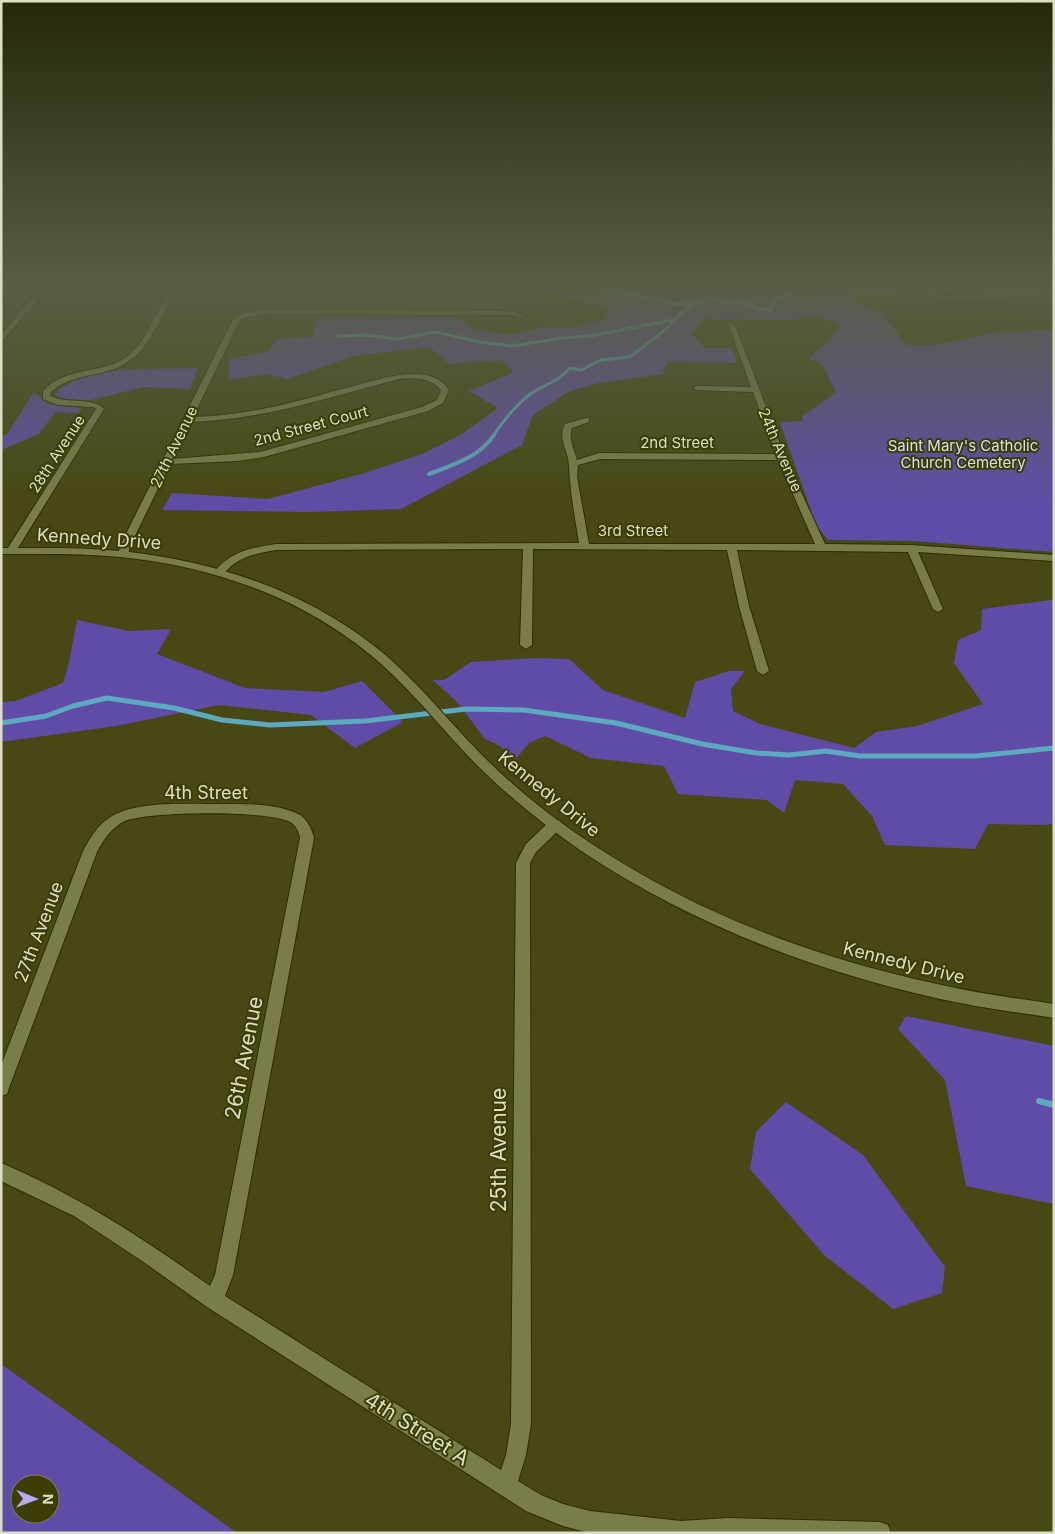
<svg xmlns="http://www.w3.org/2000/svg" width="1055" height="1534" font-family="Inter,sans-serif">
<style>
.green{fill:#604ca7;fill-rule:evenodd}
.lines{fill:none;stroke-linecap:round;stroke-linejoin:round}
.stream-far3{stroke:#5caac0;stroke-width:3}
.stream-far2{stroke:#5caac0;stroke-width:4}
.stream-far1{stroke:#5caac0;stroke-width:5}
.stream{stroke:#5caac0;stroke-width:6}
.minor-casing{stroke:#2d2d05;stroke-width:2}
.tertiary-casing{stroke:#2d2d05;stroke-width:2}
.minor{fill:#7b7d49;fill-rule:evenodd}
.tertiary{fill:#7b7d49;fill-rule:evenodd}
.labels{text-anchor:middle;stroke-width:4;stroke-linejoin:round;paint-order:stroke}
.far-street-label{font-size:15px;fill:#dddfc4;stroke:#3c3d05}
.far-park-label{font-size:15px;fill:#dfdcf6;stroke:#3c3d05}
.street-label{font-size:18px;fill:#dddfc4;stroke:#3c3d05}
.near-street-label{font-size:21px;fill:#dddfc4;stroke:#3c3d05}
</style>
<rect width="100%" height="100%" fill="#474813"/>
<g class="green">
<path d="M502,288h393l-41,12 28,13 24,32h30l62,-13 56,-2v222l-140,-11 -86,-1 -12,-15 -36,-103 23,-1 -1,-5 34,-23 -13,-28 -14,-7 20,-18 11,-16 -24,-8 -18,1 1,3 -96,-1 -11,16 13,13h27l5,15 -69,-1 -6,12 -64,9 -30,9 -35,23 -11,30 -121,64 -92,3 -147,-2 10,-17 96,6 93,-25 61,-20 40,-20 36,-26 -29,-17 45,-19 -13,-12 -51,4 -21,-17 -76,9 -66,23 -19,-5 -39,5v-20l39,-7 8,-13 36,-2 7,-21 136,1 22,13 34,5 34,-8h33l28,-9 3,-11 -75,-16z"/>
<path d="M198,368l-8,21 -47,-2 -52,13 -30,-1 -6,-5c30,-31 103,-24 143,-26z"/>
<path d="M34,392l14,12 33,4 -2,5 -24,-1 -16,22 -38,16v-12l7,-5z"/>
<path d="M1051,600h3v223l-7,2 -59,-1 -13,25 -90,-4 -13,-29 -29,-32 -48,-4 -11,33 -17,-13 -89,-6 -14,-28 -73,-8 -46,-22 -16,7 -14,17 -15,-14 -15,-7 -28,-37 -24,-22h11l27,-18 64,-4 34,1 34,31 82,28 10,-36 34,-11h16l-14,18 2,22 27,13 94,24 22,-16 41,-6 66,-22 -29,-41 4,-23 23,-10 1,-21z"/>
<path d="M77,620l52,11 42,-2 -14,25 88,34 79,4 38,-11 41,41 -48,26 -44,-33 -92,-10 -103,21 -115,16v-40l15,-1 47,-18 6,-20z"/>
<path d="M906,1016l148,30v158l-88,-18 -21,-106 -47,-51z"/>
<path d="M786,1102l77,53 82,112 -3,26 -49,16 -69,-54 -74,-86 6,-37z"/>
<path d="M1,1364l236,169h-236zM20,1484h30v30h-30z"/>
</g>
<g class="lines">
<g class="stream-far3">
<path d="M596,288l12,5 19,1 49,10h17l18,-6 16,4h15l15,6 13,2 7,-12 14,-3v-7"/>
<path d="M846,288l30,4 63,-2 91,1 10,-3"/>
<path d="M337,336l31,-1 29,4 39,-7 44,10 32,4 50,-8 28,-2 83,-16"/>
<path d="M493,436c10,-15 21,-29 36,-41 13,-10 30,-13 41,-27l11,2 20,-10 29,-3 36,-28 15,-16 12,-9"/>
</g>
<path class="stream-far2" d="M429,474c23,-9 51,-17 65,-39"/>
<path class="stream-far1" d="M1,723l45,-7 27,-10 34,-8 67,10 48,12 48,5 95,-4 101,-12 58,1 92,13 86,21 54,9 33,2 37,-4 34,5h116l78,-8"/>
<path class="stream" d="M1039,1101l15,4"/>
<defs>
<g id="minor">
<path d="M41,288h7l-47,54v-7z"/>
<path d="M932,292l8,4 114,-4v4l-115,4 -9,-5v-2z"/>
<path d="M166,297l5,1c-19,37 -26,64 -70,75 -19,4 -35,6 -50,19l-1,4c16,8 44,1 54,13l-88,142 -2,2h-6l-2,-2 90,-142 -2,-2 -36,-2 -15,-6v-8c22,-25 60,-16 85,-35 18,-14 26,-41 38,-59z"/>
<path d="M262,310l247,1 16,4 -4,2 -12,-2 -247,-1 -21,4 -48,99c53,-1 98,-14 149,-28 23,-5 47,-15 71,-15 15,0 27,3 36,16l-6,13 -15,8 -164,46 -26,4 -68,3 -39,80 -4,13h-8l-1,-2 3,-11 113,-227 11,-4zM411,378c12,1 22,2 30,12l-4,10 -15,7 -162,45 -88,7 18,-37c72,-2 140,-25 209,-43z"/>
<path d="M728,323l7,2 50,132 40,87 86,1 143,10v6l-136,-9 25,57 -5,3 -5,-3 -25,-57 -171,-2 12,56 20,65 -6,4 -6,-4 -18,-65 -12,-56 -194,-1 -1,96 -6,4 -6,-4 3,-96 -247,1c-15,3 -28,4 -41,13 -6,4 -9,10 -16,12l-5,-3c17,-21 37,-24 62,-28l303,-1c-4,-26 -9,-51 -10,-77 0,-15 -12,-27 -4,-42l21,-6h3v4l-17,6c-4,10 2,22 5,32l22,-7 177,1 -23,-62 -56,-2 -4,-2 4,-2 54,1zM600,459l178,1 37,84h-226l-12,-67 1,-12z"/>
<path d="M212,804c25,0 65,-2 88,11 7,4 12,15 14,23l-81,437 -8,21 276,174 5,-15 5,-31 5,-561 10,-19 24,-23 5,-1 5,1 2,4 -2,4 -24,23 -6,11 1,561 -5,31 -8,26 23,14 22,9 27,7 91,10 47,-3 152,4 8,3 3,8h-301l-27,-7 -37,-15 -319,-204 -62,-44 -71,-47 -73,-35v-18c76,32 143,76 209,123l5,-11 85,-437c-1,-6 -4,-13 -10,-16 -23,-12 -140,-11 -165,-1 -13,6 -22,19 -28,31l-88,236 -2,6 -6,2v-30l82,-215c7,-13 14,-25 26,-33 25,-17 73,-14 103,-14z"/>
</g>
<path id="tertiary" d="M1,548c40,0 80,-1 119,3 99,10 196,43 271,109 31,28 57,60 86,90 35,36 73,67 115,94 104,69 223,114 345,140 38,9 78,14 117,20v14c-39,-6 -79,-11 -118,-20 -125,-28 -249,-76 -356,-148 -39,-27 -76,-57 -109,-91 -26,-27 -50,-57 -77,-83 -74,-72 -172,-109 -274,-119 -39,-4 -79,-3 -119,-3z"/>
</defs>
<use href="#minor" class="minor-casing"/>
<use href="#tertiary" class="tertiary-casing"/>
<use href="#minor" class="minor"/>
<use href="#tertiary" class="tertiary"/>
</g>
<linearGradient id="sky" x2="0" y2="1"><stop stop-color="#27280a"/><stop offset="0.57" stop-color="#585e44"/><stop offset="1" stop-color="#585e44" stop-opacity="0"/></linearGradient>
<rect width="1055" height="503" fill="url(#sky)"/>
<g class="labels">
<g class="far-street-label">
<text transform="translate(311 426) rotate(-15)" y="5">2nd Street Court</text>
<text x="677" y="448">2nd Street</text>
<text transform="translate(174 447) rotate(-64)" y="5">27th Avenue</text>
<text transform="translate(780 450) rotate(67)" y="5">24th Avenue</text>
<text transform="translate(57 454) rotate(-57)" y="5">28th Avenue</text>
<text x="633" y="536">3rd Street</text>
</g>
<g class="far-park-label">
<text x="963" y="451">Saint Mary's Catholic<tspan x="963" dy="17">Church Cemetery</tspan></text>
</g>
<g class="street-label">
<text transform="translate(99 539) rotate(4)" y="6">Kennedy Drive</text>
<text x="206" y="799">4th Street</text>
<text transform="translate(549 794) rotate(39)" y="6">Kennedy Drive</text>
<text transform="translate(39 932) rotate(-69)" y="6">27th Avenue</text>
<text transform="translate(904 963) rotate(14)" y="6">Kennedy Drive</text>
</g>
<g class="near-street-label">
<text transform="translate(244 1058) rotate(-79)" y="7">26th Avenue</text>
<text transform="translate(499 1150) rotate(-90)" y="7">25th Avenue</text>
<text transform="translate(417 1429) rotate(32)" y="7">4th Street A</text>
</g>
</g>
<rect width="1055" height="1534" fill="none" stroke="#dddfc4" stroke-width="5"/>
<g transform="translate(35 1499) rotate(91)"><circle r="24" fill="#3c3d05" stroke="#7c7e51"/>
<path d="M0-4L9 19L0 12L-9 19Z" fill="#b7abf8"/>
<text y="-8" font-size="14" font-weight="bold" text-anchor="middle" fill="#dddfc4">N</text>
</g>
</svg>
